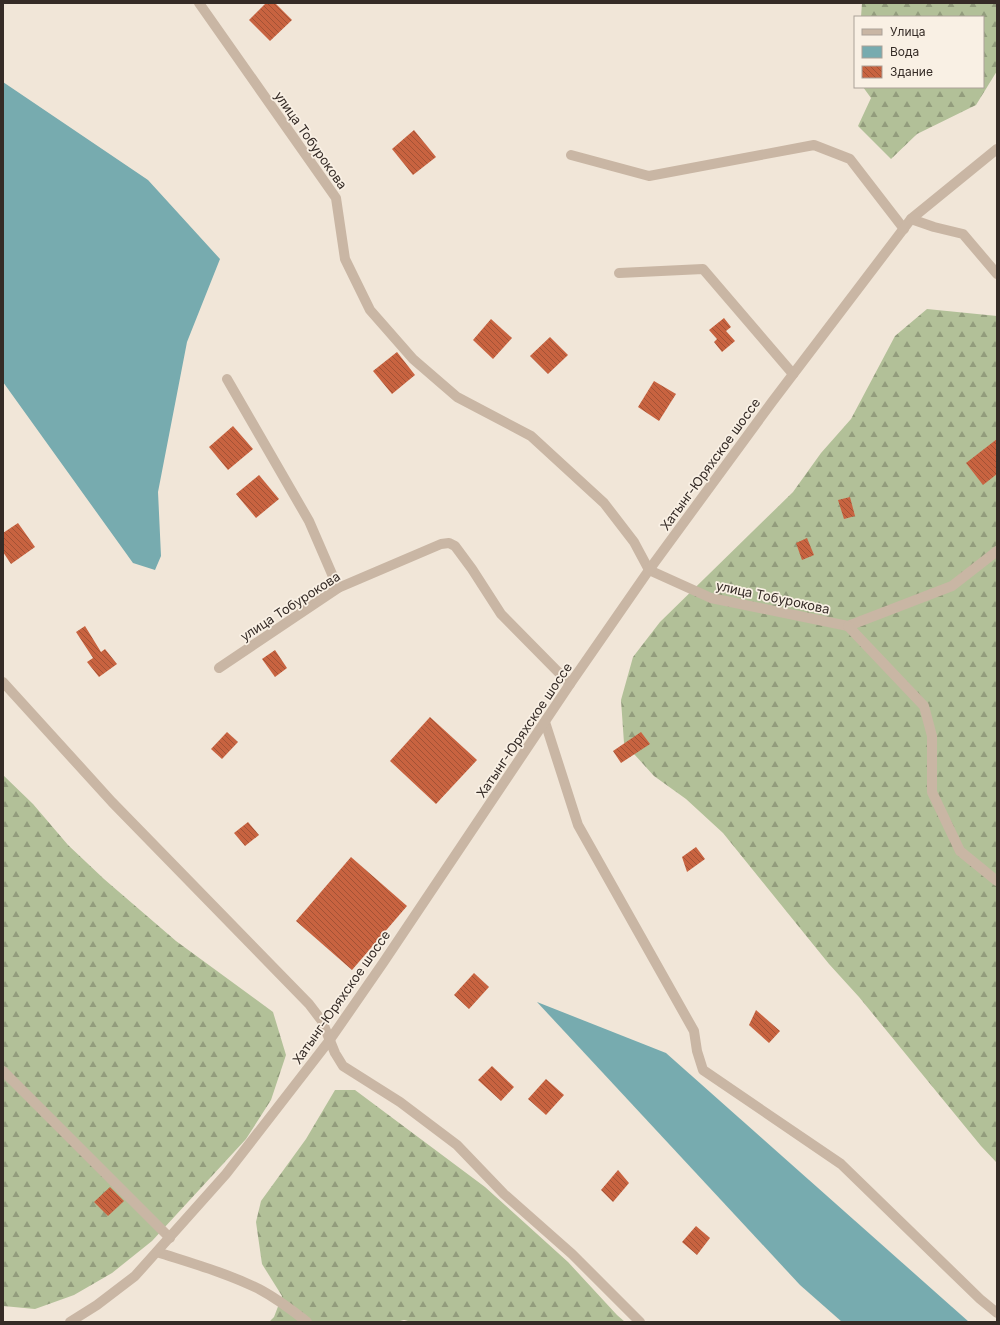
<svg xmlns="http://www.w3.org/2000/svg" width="1000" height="1325" font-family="Inter,sans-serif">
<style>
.forest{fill:url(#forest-firs)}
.water{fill:#77abaf}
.building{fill:url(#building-back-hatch)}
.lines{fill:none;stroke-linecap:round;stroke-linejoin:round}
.minor{stroke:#c9b6a4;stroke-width:10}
.labels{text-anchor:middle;stroke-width:3.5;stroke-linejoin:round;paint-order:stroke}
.street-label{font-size:13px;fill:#352b26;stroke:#f9f0e4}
</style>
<defs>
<pattern id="forest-firs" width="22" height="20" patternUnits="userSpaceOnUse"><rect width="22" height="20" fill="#b2c098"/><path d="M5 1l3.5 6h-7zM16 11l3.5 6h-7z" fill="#929c7c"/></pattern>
<pattern id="building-back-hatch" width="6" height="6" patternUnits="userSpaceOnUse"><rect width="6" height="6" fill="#c86340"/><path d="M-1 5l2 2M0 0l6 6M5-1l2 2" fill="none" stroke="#a35235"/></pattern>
</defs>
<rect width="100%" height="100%" fill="#f1e6d8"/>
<g class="forest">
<path d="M862,3h135v68l-21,34 -59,29 -26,25 -33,-33 13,-28 -8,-11h120v-70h-122z"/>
<path d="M927,309l70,7v847l-16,-17 -122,-149 -30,-33 -106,-131 -37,-34 -32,-23 -30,-33 -3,-43 12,-43 27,-35 133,-130 28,-39 30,-34 44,-83z"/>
<path d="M3,775l30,29 35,41 36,34 72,62 97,71 13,43 -15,45 -25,39 -94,102 -40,32 -38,22 -39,14 -32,-3z"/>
<path d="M335,1090h20l130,97 83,75 49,53 8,7h-213l-8,-2 -8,2h-127l5,-5 8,-21 -20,-32 -6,-42 5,-21 45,-62z"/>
</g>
<g class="water">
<path d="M3,82l145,98 72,79 -33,83 -29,150 3,64 -6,14 -22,-7 -130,-181z"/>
<path d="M537,1002l129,51 303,269h-127l-42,-37z"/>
</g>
<g class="building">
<path d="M266,3h9l17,17 -22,21 -21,-21z"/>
<path d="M414,130l22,27 -23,18 -21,-26z"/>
<path d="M724,318l7,9 -5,4 9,10 -13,11 -8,-10 3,-3 -8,-9z"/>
<path d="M491,319l21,19 -19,21 -20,-19z"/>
<path d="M550,337l18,18 -20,19 -18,-18z"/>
<path d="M397,352l18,23 -23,19 -19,-23z"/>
<path d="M654,381l22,13 -17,27 -21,-14z"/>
<path d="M233,426l20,23 -25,21 -19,-23z"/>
<path d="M997,439v35l-14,11 -17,-22z"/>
<path d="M259,475l20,24 -23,19 -20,-24z"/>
<path d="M850,497l5,19 -11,3 -6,-19z"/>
<path d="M18,523l17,24 -24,17 -8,-12v-19z"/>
<path d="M807,538l7,17 -12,5 -6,-17z"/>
<path d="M85,626l16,26 4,-3 12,15 -18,13 -12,-15 6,-4 -17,-26z"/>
<path d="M275,650l12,18 -12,9 -13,-18z"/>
<path d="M430,717l47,43 -41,44 -46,-43z"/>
<path d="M227,732l11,10 -16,17 -11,-10z"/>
<path d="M641,732l9,12 -29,19 -8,-12z"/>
<path d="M248,822l11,13 -14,11 -11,-13z"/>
<path d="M696,847l9,12 -18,13 -5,-15z"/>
<path d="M351,857l56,49 -55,64 -56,-49z"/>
<path d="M474,973l15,14 -20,22 -15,-14z"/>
<path d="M756,1010l24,21 -11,12 -20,-18z"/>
<path d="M492,1066l22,21 -13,14 -23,-21z"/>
<path d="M546,1079l18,16 -18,20 -18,-16z"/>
<path d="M618,1170l11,13 -16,19 -12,-12z"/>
<path d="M110,1187l14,14 -16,15 -14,-14z"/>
<path d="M696,1226l14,12 -13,17 -15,-13z"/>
</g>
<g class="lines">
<g class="minor">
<path d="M199,3l137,195 9,61 25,51 43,49 44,38 74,39 73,67 30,39 15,28 62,28 137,28 104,-40 45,-35"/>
<path d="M571,155l78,21 165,-31 36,14 54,70"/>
<path d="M911,219l23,8 29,7 34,40"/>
<path d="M619,273l84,-4 90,105"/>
<path d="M227,379l82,142 29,67"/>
<path d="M848,626l76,80 8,30v56l28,59 37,30"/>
<path d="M219,668l119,-80 103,-44 8,-1 6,3 17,23 29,45 69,70"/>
<path d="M3,682l109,120 197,202 13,17 13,32 8,13 57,36 57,43 47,49 68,60 68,68"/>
<path d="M545,722l33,103 116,206 3,20 6,19 138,94 139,135 17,14"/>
<path d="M3,1071l167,167"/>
<path d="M157,1252c34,11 70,21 102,37 17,9 33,21 48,33"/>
<path d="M70,1322l27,-17 38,-29 91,-102 103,-133 54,-78 187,-279 79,-114 123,-168 139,-183 86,-70"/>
</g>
</g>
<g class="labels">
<g class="street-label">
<text transform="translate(311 140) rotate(55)" y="5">улица Тобурокова</text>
<text transform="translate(710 464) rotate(-54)" y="5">Хатынг-Юряхское шоссе</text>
<text transform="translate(773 597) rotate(12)" y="5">улица Тобурокова</text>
<text transform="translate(290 606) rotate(-33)" y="5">улица Тобурокова</text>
<text transform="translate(524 730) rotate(-56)" y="5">Хатынг-Юряхское шоссе</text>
<text transform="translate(341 997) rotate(-55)" y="5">Хатынг-Юряхское шоссе</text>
</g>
</g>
<rect width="1000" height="1325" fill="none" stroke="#352b26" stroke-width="8"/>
<rect x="854" y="16" width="130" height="72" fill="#f9f0e4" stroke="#aba198"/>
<rect x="862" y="29" width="20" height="6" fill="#c9b6a4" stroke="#aba198"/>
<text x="890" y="36" font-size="12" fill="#352b26">Улица</text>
<rect x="862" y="46" width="20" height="12" fill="#77abaf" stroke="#aba198"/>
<text x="890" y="56" font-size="12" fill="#352b26">Вода</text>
<rect x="862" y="66" width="20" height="12" fill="url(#building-back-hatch)" stroke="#aba198"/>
<text x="890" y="76" font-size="12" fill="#352b26">Здание</text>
</svg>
